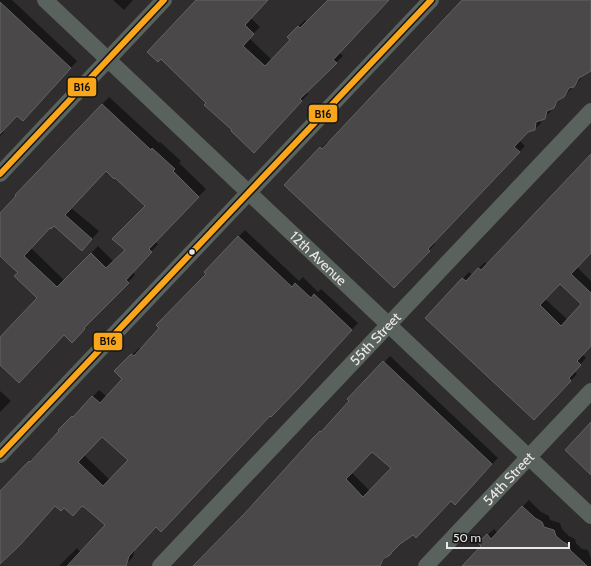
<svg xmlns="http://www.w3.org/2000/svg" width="591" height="566" font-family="Cabin,sans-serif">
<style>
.shadow{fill:#0007;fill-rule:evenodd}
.building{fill:#4a4848;stroke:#646363;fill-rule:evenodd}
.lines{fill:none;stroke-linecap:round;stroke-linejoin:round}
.street{stroke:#59625d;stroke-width:16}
.bus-1-casing{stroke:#161415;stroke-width:9}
.bus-1{stroke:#faa61a;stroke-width:6}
.bus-dot{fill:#ebe8e8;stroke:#161415;stroke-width:1.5}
.labels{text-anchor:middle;stroke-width:4;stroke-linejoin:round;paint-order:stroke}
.street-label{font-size:14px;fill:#ebe8e8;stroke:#161415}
.line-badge{stroke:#161415;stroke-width:1.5}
.pale-badge-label{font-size:11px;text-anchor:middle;font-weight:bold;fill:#111}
</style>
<rect width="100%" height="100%" fill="#2f2d2d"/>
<g class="shadow">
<path d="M0,0h12l65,61 -47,51 -12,3 -15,16 1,1 -4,4z"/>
<path d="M113,0h20l-9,10z"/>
<path d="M206,0h61l-16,18 9,9 -11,11 23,22 19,-20 -3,-3 17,-17 3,2 21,-22h60l-50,52 4,4 -37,36 2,2 -47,51 -27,-15 -26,-27z"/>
<path d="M464,0h127v70l-9,5 -2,5 -28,28 -2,4 -6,6 -3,1v4l-6,6 -7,2 -9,9 6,6 -92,96 2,2 -41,43 -108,-102 41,-43 2,1z"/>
<path d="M109,97l50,46 1,-1 21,19 -2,2 27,26 -51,52 3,3 -25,28 2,3 -63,66 -8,-7 -64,30v-26l38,-40 -19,-25 -19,-19v-40zM106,170l9,7 31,29 -20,44 -12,12 -16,-16 -33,35 -34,-33 19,-21 4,-2 35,17 10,-11 -28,-23z"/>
<path d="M591,155v94l-14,18 14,14v64l-9,9 4,4 -12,13 3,3 -43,45 -107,-101 42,-46 3,3 13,-13 2,2zM560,283l23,21 -15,16 -23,-21z"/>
<path d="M245,230l54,51 4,-4 15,15 3,-3 37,34 -55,59 -147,144 -21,22 -2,9 -9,9h-65l18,-18 4,5 25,-28 -24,-20 -18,2 -9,-2 -55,55v-65l29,-33 7,-7 1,1 24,-25 -1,-1 39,-40 8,7 17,-18 -8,-8 23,-23 2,2 66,-76 -2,-2zM102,435l27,25 -19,20 -26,-25z"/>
<path d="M390,356l108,102 -37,40 -10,2 -38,34 -11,7 -24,25h-183l51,-54 67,-72 14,-14zM372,450l20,18 -22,23 -19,-19z"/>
<path d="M0,391l11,10 -11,11z"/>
<path d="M529,500l12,12 8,4 1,4 10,3 2,6 7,7 6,3 1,4 6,6 6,1 3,9v7h-127l18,-20 -3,-3 15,-14 4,4z"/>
</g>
<g class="building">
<path d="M196,0h72l-23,25 9,9 -11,12 22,20 25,-26 -3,-3 11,-11 2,2 28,-28h61l-56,60 4,3 -37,36 2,2 -48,52 -23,-22 1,-1 -28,-25 2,-2 -45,-44 -3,3 -11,-10z"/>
<path d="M462,0h129v71l-12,7 -5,9 -5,1 -5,9 -7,4 -3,7 -7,3 -2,8 -9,3 -1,8 -7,2 -14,15 6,5 -92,97 2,2 -36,37 -110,-103 36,-38 2,2z"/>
<path d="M0,2l71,66 -48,53 -6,-5 -17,18z"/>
<path d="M102,104l49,46 1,-2 23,21 -2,2 26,26 -50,52 3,3 -26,28 3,3 -45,45 1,1 -13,14 -8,-8 -45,48 -19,-18v-28l37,-39 -23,-22 4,-3 -18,-17v-43l16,-17 -1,-1zM106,171l8,8 1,-1 30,28 -33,33 13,11 -19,18 -15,-15 -34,34 -33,-31 26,-28 1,1 3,-3 28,25 10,-12 -27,-24z"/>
<path d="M591,154v99l-20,21 20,19v53l-14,15 4,4 -12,13 2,3 -37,39 -109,-102 37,-40 4,3 12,-13 3,2zM560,284l21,20 -20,22 -21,-21z"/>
<path d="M238,236l54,51 3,-4 16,15 3,-4 38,36 -55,60 -26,27 -1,-1 -109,116 -5,-5 -27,29 -3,10h-59l38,-41 -21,-18h-1l-1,-1 -9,10 -9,-8 -3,3 -6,-5 -35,39 -20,19v-73l29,-30 1,1 29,-31 -1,-1 14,-14 1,1 19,-21 8,7 22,-24 -8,-8 17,-17 3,2 25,-28 -3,-3 50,-51 -2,-2zM102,437l26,23 -25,26 -25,-24z"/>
<path d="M383,361l109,103 -37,41 -4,-4 -35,37 -3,-3 -13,9 -8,8 -2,3 -7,4 -3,7h-187l53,-54 66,-73 8,-8 1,1 28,-31 -2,-2zM372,452l19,16 -28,29 -17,-18z"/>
<path d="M591,422v53l-26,-25z"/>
<path d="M522,506l13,12 7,4 2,5 10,3 2,6 7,6 6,3 1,5 17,16h-125l19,-20 -3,-3 9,-9 4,5z"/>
</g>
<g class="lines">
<g class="street">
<path id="s1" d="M45,0l546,516"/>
<path d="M0,174l164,-174"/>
<path d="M0,455l431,-455"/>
<path id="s2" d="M160,566l431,-455"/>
<path id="s3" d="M426,566l165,-175"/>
</g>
<defs>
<g id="bus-1">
<path d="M0,174l164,-174"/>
<path d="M0,455l431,-455"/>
</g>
</defs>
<use href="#bus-1" class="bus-1-casing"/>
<use href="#bus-1" class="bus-1"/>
</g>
<circle class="bus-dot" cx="192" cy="252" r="3.5"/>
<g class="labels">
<g class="street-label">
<text dy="5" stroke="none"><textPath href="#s1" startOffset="376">12th Avenue</textPath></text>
<text dy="5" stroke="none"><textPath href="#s2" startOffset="313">55th Street</textPath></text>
<text dy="5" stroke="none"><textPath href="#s3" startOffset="120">54th Street</textPath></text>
</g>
</g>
<g class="line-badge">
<rect x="67" y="77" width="30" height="20" rx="4" fill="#faa61a"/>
<rect x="308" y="104" width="30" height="19" rx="4" fill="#faa61a"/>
<rect x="93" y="332" width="30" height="19" rx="4" fill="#faa61a"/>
</g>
<g class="pale-badge-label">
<text x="82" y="91">B16</text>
<text x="323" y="118">B16</text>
<text x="108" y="345">B16</text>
</g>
<path d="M447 542v6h122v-6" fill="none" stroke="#ebe8e8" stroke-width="2"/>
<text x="453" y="542" font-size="12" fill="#ebe8e8" stroke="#161415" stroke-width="3" paint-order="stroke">50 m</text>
</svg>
